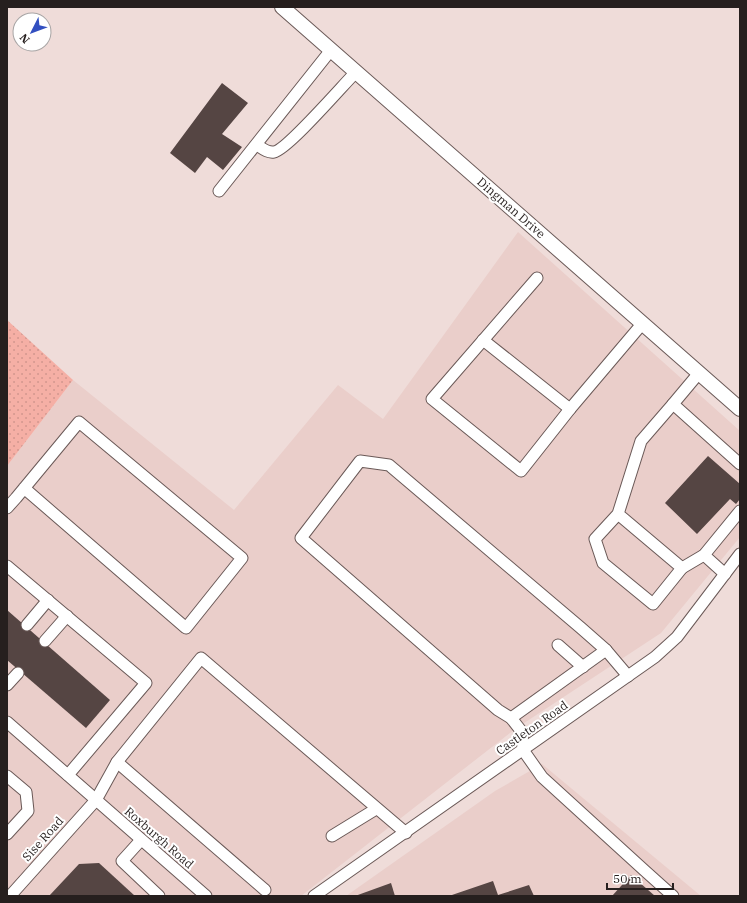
<svg xmlns="http://www.w3.org/2000/svg" width="747" height="903" font-family="'IBM Plex Serif',serif">
<style>
.built{fill:#eaceca}
.green{fill:url(#green-dots)}
.building{fill:#554543}
.lines{fill:none;stroke-linecap:round;stroke-linejoin:round}
.minor-casing{stroke:#6a5957;stroke-width:13}
.major-casing{stroke:#6a5957;stroke-width:16}
.minor{stroke:#fff;stroke-width:11}
.major{stroke:#fff;stroke-width:14}
.labels{text-anchor:middle;stroke-width:4;stroke-linejoin:round;paint-order:stroke}
.street-label{font-size:12px;fill:#261f1e;stroke:#fff}
</style>
<defs>
<pattern id="green-dots" width="8" height="8" patternUnits="userSpaceOnUse"><rect width="8" height="8" fill="#f5afa5"/><path d="M2 2h.1M6 6h.1" fill="none" stroke="#d2968e" stroke-width="1.8" stroke-linecap="round"/></pattern>
</defs>
<rect width="100%" height="100%" fill="#efdcd9"/>
<g class="built">
<path d="M518,232l222,199v106l-79,96 -146,96 -214,167h-294v-430l66,-86 161,130 104,-125 45,34z"/>
<path d="M542,764l159,132h-355l149,-105z"/>
</g>
<path class="green" d="M7,320l66,60 -66,86z"/>
<g class="building">
<path d="M222,83l26,20 -26,31 20,13 -19,23 -16,-13 -12,16 -25,-20z"/>
<path d="M708,456l32,28v15l-4,5 -6,-5 -33,35 -32,-31z"/>
<path d="M7,610l103,90 -24,28 -79,-68z"/>
<path d="M99,863l36,33h-86l30,-32z"/>
<path d="M631,875l24,21h-43z"/>
<path d="M493,881l5,14 31,-10 5,11h-85z"/>
<path d="M391,883l4,13h-40z"/>
</g>
<g class="lines">
<defs>
<g id="minor">
<path d="M257,145c5,3 10,8 17,7 13,-2 69,-67 82,-80"/>
<path d="M219,191l112,-141"/>
<path d="M537,278l-105,121 89,72 49,-62 72,-85"/>
<path d="M483,340l87,69"/>
<path d="M699,373l-26,31 67,60"/>
<path d="M7,508l9,-10 63,-76 163,136 -56,70 -162,-140"/>
<path d="M618,514l-23,25 8,24 50,41 29,-36 -64,-54 23,-73 32,-37"/>
<path d="M704,555l21,19"/>
<path d="M7,566l139,117 -78,92"/>
<path d="M682,568l22,-13 36,-44"/>
<path d="M27,625l21,-25"/>
<path d="M45,641l22,-25"/>
<path d="M558,645l25,22"/>
<path d="M628,676l-22,-26 -25,-22 -192,-163 -29,-4 -59,77 197,172 13,8 11,14 1,18 19,27 102,93 29,26"/>
<path d="M7,685l11,-12"/>
<path d="M511,718l95,-68"/>
<path d="M7,722l199,174"/>
<path d="M117,762l148,128"/>
<path d="M7,776l19,16 2,19 -21,23"/>
<path d="M332,836l44,-27"/>
<path d="M141,840l-19,21 37,35"/>
<path d="M10,896l86,-96 21,-38 84,-104 205,175"/>
<path d="M314,896l341,-239 22,-20 63,-83"/>
</g>
<path id="major" d="M282,7l458,402"/>
</defs>
<use href="#minor" class="minor-casing"/>
<use href="#major" class="major-casing"/>
<use href="#minor" class="minor"/>
<use href="#major" class="major"/>
</g>
<g class="labels">
<g class="street-label">
<text transform="translate(511 208) rotate(41)" y="4">Dingman Drive</text>
<text transform="translate(532 728) rotate(-35)" y="4">Castleton Road</text>
<text transform="translate(159 838) rotate(41)" y="4">Roxburgh Road</text>
<text transform="translate(43 839) rotate(-48)" y="4">Sise Road</text>
</g>
</g>
<rect width="747" height="903" fill="none" stroke="#261f1e" stroke-width="16"/>
<g transform="translate(32 32) rotate(228)"><circle r="19" fill="#ffffff" stroke="#a8a5a5"/>
<path d="M0-3L7 15L0 10L-7 15Z" fill="#324fc0"/>
<text y="-6" font-size="11" font-weight="bold" text-anchor="middle" fill="#261f1e">N</text>
</g>
<path d="M607 883v6h66v-6" fill="none" stroke="#261f1e" stroke-width="2"/>
<text x="613" y="883" font-size="12" fill="#261f1e" stroke="#ffffff" stroke-width="3" paint-order="stroke">50 m</text>
</svg>
